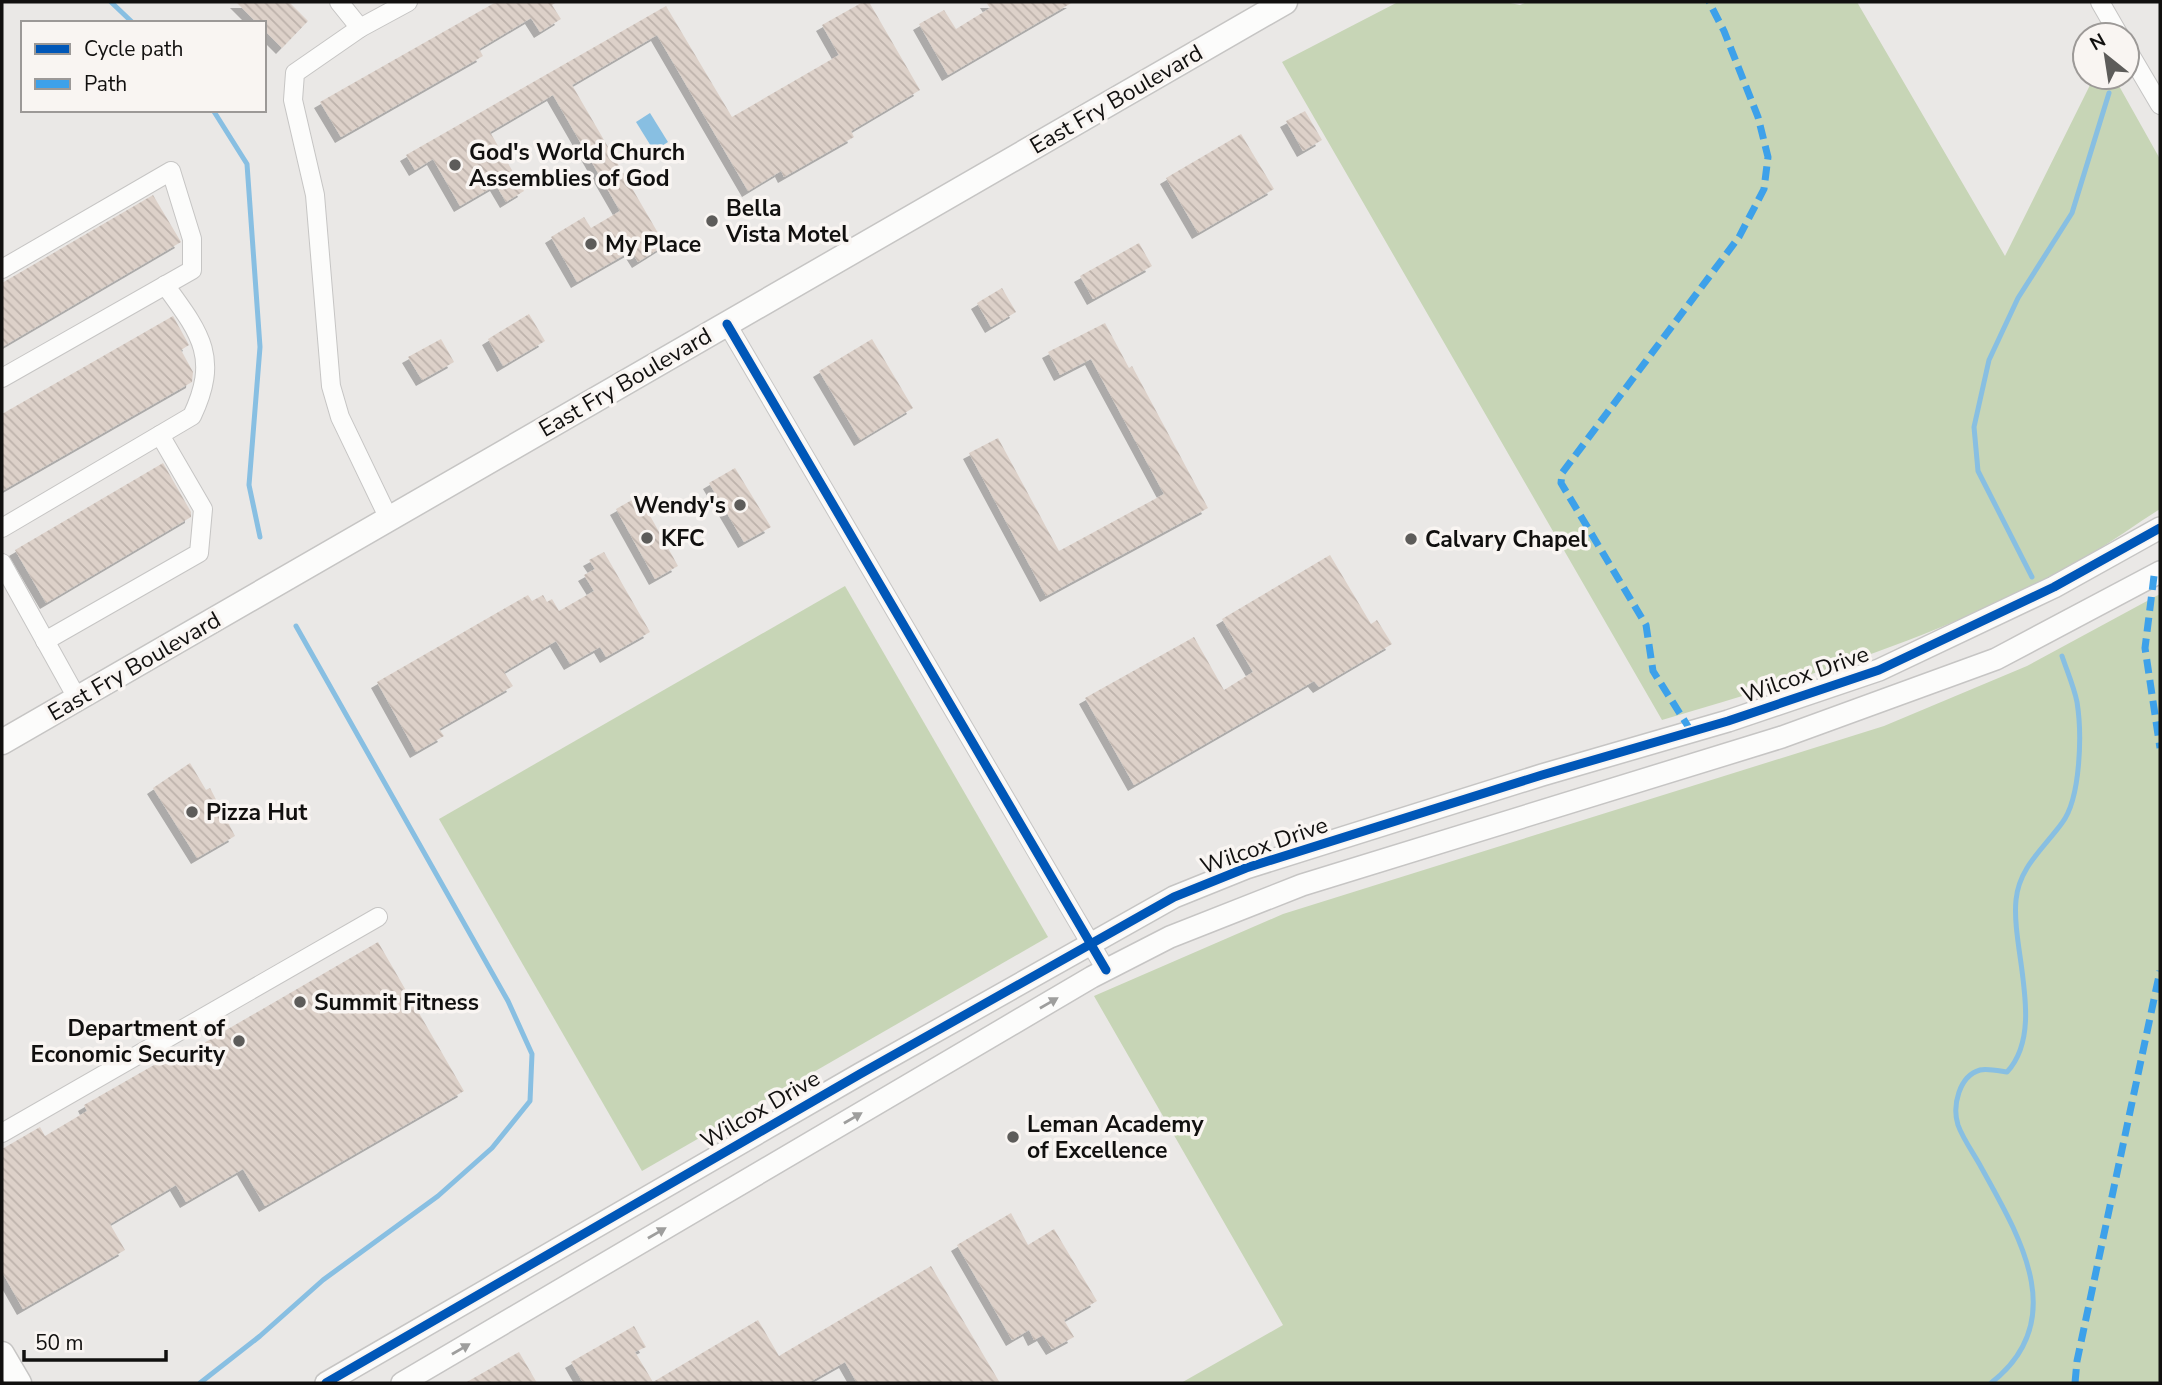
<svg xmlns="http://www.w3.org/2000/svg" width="2162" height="1385" font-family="'Nunito Sans',sans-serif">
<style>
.green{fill:#c7d5b6}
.water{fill:#88bfe2}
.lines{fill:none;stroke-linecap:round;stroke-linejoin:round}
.stream{stroke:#88bfe2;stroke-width:5}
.building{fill:url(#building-back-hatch);filter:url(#shadow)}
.minor-casing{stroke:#c6c5c4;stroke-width:20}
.tertiary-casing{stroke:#c6c5c4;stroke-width:24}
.secondary-casing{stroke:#c6c5c4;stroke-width:27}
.minor{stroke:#fcfcfb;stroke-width:18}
.tertiary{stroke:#fcfcfb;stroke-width:21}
.secondary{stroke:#fcfcfb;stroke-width:24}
.quiet{stroke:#3da1ea;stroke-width:7;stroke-dasharray:14 7;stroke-linecap:butt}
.cycleway-casing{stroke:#f9f5f2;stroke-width:13}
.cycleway{stroke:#0057b8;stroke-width:9}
.oneway{fill:#9e9e9d}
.poi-dot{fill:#5d5c5a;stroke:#f9f5f2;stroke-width:2.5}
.labels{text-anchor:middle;stroke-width:7;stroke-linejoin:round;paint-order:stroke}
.street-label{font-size:23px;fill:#11100f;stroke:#f9f5f2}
.poi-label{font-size:23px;font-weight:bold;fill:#11100f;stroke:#f9f5f2;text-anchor:start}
</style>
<defs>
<pattern id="building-back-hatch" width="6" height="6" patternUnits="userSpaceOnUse" patternTransform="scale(1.75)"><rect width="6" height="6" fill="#ddd1c9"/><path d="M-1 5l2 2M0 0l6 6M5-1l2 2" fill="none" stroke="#bdb2ab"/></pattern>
<filter id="shadow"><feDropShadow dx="-6" dy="6" stdDeviation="0" flood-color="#0004"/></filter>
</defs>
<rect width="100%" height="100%" fill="#eae8e6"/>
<g class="green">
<path d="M1398,2h107l15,3 7,-3h330l148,254 89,-179h20l46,82v350c-24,15 -47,32 -71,46 -132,78 -282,122 -427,165l-380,-658z"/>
<path d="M845,586l203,351 -406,234 -203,-352z"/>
<path d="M2160,594v789h-979l102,-58 -189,-329 189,-82 601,-188 143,-60z"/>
</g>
<path class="water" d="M650,113l18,29 -14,9 -18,-29z"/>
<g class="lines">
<g class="stream">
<path d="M111,2l22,21"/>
<path d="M213,110l34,54 13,183 -11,138 11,52"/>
<path d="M2032,577l-54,-106 -4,-44 15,-67 29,-62 54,-85 37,-120"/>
<path d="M200,1383l60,-47 63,-56 115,-84 54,-48 38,-47 2,-47 -24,-53 -212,-375"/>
<path d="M1991,1383c80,-62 29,-146 -10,-216 -7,-13 -18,-28 -23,-42 -6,-19 1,-49 22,-55 7,-2 20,1 27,2 39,-42 4,-123 9,-172 3,-33 28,-52 46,-77 19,-25 20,-90 15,-121 -3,-15 -10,-31 -15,-46"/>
</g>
</g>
<g class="building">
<path d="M236,2h53l19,19 -26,27 -18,-18v-7h-7z"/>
<path d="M496,2h61l-5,3 9,14 -21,13 -9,-14 -52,31 4,7 -142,81 -21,-35z"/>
<path d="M863,2h6l51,88 -69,41 3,6 -70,40 -3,-6 -33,20 -91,-156 -85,50 93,160 -27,17 -7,-11 -54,31 -26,-45 33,-20 7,11 29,-17 -67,-116 -63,37 34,59 -18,11 -10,-17 -36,21 -27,-47 -18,11 -9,-15 260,-149 66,111 107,-62 -17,-30z"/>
<path d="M986,2h87l-125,73 -29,-51 25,-14 12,19 34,-21z"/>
<path d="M1305,111l17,29 -19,11 -17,-30z"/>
<path d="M1241,134l33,55 -76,44 -32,-55z"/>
<path d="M153,195l28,47 -179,105v-64z"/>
<path d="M1139,243l13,23 -59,33 -13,-23z"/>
<path d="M1002,288l14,24 -25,15 -14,-24z"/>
<path d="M529,314l16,27 -42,25 -15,-27z"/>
<path d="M173,316l16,29 -8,5 12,22 -1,10 -190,109v-77z"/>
<path d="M1105,323l24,45 3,-2 76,142 -162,88 -77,-143 29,-15 61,113 105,-57 -73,-135 -31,16 -12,-23z"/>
<path d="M441,339l13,23 -32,18 -14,-23z"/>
<path d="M872,339l41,69 -53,32 -41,-69z"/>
<path d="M163,463l28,49v5l-145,86 -31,-53z"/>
<path d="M735,468l36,59 -27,15 -35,-59z"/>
<path d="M639,496l39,70 -23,13 -39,-70z"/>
<path d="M604,552l46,80 -44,25 -6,-10 -30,17 -14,-23 -52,31 9,14 -74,43 5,7 -28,16 -39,-70 151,-87 4,6 11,-6 4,7 5,-3 7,12 35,-20 -10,-16 11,-6 -6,-9z"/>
<path d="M1330,555l41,69 6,-4 15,24 -73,43 -5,-6 -180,104 -49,-87 109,-61 30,53 29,-18 -31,-53z"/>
<path d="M190,763l16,27 4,-2 25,48 -38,22 -44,-70z"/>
<path d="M378,942l86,149 -199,115 -22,-37 -57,33 -10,-17 -66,39 15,26 -102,59 -21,-37v-123l38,-22 5,9 42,-25 -3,-6 91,-52 3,5z"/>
<path d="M1011,1213l17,32 26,-16 43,72 -33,19 10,17 -22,12 -9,-14 -9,5 -5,-10 -17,10 -55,-95z"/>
<path d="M931,1266l69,117h-143l-12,-21 -37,21h-225l-12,-21 63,-36 12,21 -11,5 18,30 105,-62 21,36z"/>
<path d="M519,1352l18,31h-72z"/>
</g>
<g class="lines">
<defs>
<g id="minor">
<path d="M339,2l21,26"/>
<path d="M2100,2l19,33"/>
<path d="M2127,49l33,56"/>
<path d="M2,269l169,-98 21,68v31l-190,108"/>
<path d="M727,324l379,646"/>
<path d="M389,519l-49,-102 -9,-31 -16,-191 -22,-95 2,-27 65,-45 48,-26"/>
<path d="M2,528l190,-112c28,-59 8,-83 -27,-131"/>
<path d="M2,563l75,135"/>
<path d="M45,641l154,-88 4,-44 -43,-74"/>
<path d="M2,1133l376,-216"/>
</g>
<g id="tertiary">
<path d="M326,1383l534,-309 314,-177 72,-29 296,-93 186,-54 151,-51 175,-83 106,-59"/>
<path d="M402,1383l690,-406 78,-40 132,-52 480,-148 214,-78 164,-87"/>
</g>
<g id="secondary">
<path d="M2,742l1283,-740"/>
<path d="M2,1354l17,29"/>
</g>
</defs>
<use href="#minor" class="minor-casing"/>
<use href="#tertiary" class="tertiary-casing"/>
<use href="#secondary" class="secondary-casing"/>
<use href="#minor" class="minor"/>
<use href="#tertiary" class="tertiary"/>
<use href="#secondary" class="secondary"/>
<g class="quiet">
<path d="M2154,576l-9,72 15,100"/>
<path d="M1691,731l-38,-60 -7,-46 -85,-142 1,-10 177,-236 25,-48 4,-32 -10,-40 -34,-86 -15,-29"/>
<path d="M2075,1383l2,-22 83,-390"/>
</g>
<defs>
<g id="cycleway">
<path d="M727,324l379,646"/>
<path d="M326,1383l534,-309 314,-177 72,-29 296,-93 186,-54 151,-51 175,-83 106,-59"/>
</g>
</defs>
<use href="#cycleway" class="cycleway-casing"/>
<use href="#cycleway" class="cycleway"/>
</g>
<defs><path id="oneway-solid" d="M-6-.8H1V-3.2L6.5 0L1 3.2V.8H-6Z" transform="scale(1.75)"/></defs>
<g class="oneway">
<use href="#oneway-solid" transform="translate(1049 1003) rotate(-30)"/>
<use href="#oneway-solid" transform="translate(853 1118) rotate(-30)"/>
<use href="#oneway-solid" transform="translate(657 1233) rotate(-30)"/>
<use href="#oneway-solid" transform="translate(461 1349) rotate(-30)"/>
</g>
<g class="poi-dot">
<circle cx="455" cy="165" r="7"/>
<circle cx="712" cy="221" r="7"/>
<circle cx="591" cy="244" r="7"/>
<circle cx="740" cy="505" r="7"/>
<circle cx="647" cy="538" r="7"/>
<circle cx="1411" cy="539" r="7"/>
<circle cx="192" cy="812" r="7"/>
<circle cx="300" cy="1002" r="7"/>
<circle cx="239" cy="1041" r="7"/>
<circle cx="1013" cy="1137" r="7"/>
</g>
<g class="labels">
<g class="street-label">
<text transform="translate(1116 99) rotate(-30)" y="8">East Fry Boulevard</text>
<text transform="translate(625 382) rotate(-30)" y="8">East Fry Boulevard</text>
<text transform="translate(134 666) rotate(-30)" y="8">East Fry Boulevard</text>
<text transform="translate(1805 674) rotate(-19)" y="8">Wilcox Drive</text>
<text transform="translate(1264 845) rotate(-19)" y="8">Wilcox Drive</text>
<text transform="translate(760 1109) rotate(-30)" y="8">Wilcox Drive</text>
</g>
<g class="poi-label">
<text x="469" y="160">God's World Church<tspan x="469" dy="26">Assemblies of God</tspan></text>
<text x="726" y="216">Bella<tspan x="726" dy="26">Vista Motel</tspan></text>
<text x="605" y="252">My Place</text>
<text x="726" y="513" text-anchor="end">Wendy's</text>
<text x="661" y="546">KFC</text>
<text x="1425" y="547">Calvary Chapel</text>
<text x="206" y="820">Pizza Hut</text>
<text x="314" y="1010">Summit Fitness</text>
<text x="225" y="1036" text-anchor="end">Department of<tspan x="225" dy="26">Economic Security</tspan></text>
<text x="1027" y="1132">Leman Academy<tspan x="1027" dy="26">of Excellence</tspan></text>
</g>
</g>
<rect width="2162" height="1385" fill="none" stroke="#11100f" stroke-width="7"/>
<rect x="21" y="21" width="245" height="91" fill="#f9f5f2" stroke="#9c9997" stroke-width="2"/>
<rect x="35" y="44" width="35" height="10" fill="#0057b8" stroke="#9c9997" stroke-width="2"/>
<text x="84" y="56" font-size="21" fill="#11100f">Cycle path</text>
<rect x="35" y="79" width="35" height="10" fill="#3da1ea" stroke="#9c9997" stroke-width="2"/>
<text x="84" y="91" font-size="21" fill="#11100f">Path</text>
<g transform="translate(2106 56) rotate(330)"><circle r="33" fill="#f9f5f2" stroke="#9c9997" stroke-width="2"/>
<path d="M0-5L12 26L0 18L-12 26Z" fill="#5d5c5a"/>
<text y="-10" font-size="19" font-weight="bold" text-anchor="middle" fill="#11100f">N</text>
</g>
<path d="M24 1350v10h142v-10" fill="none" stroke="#11100f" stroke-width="3.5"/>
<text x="35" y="1350" font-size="21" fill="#11100f" stroke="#f9f5f2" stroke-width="5" paint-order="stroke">50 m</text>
</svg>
